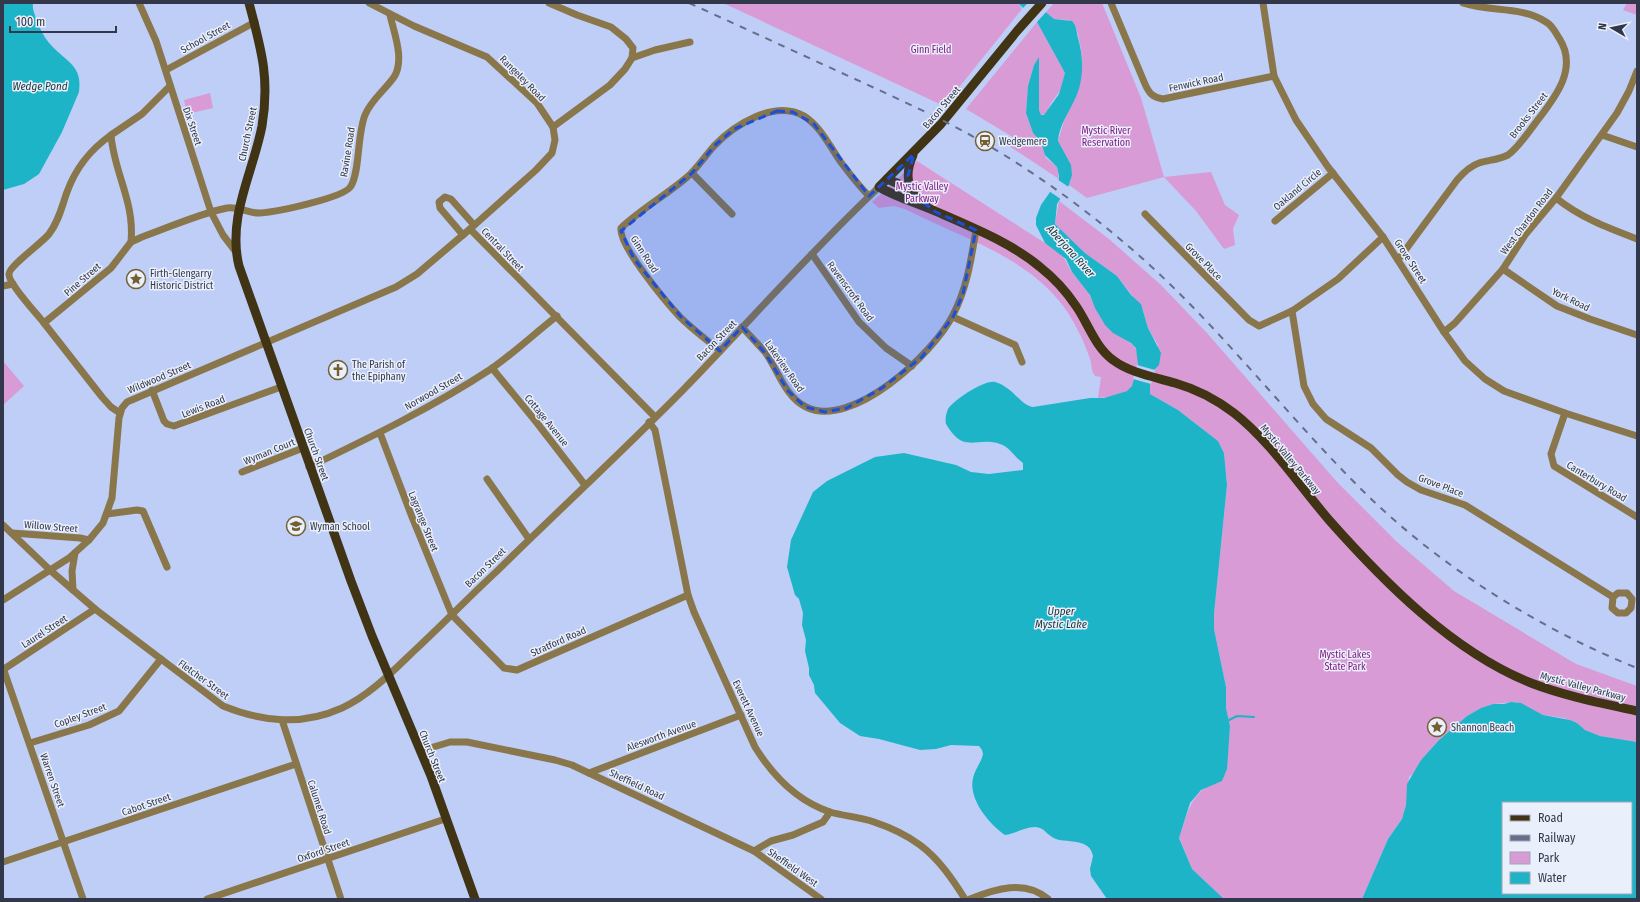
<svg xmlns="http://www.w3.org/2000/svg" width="1640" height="902" font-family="'Fira Sans Condensed',sans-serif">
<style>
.green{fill:#d99bd5}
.water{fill:#1eb4c8;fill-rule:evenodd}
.pier{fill:#becef7}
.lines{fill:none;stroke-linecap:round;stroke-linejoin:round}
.stream{stroke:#1eb4c8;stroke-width:2}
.minor{stroke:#89774b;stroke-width:7}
.major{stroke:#403415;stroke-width:9}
.rail{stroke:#666f89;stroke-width:2;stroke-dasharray:7 7;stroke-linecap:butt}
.marked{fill:#1d4ed8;fill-opacity:0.2;stroke:#1d4ed8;stroke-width:3;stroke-dasharray:8 5;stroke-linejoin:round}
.labels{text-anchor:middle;stroke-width:3;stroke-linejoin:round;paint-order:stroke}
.street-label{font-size:10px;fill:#323849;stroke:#eaeffc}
.park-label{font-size:10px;fill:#7d157c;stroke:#eaeffc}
.poi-label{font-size:10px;fill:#323849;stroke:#eaeffc;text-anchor:start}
.water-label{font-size:11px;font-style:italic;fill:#173438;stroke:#eaeffc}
</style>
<rect width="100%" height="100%" fill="#becef7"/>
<g class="green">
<path d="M723,3h295l4,6 -78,97z"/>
<path d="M1054,3h48l39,95 23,79 47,-5 14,33 14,10 -6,14 2,16 -11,4 -28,-38 -32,-34 -77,21 -18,-13 2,-5 -13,-39 6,-20 12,-25 6,-36 -1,-12 -5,-21 -8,-7 -14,-1 -8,-7z"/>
<path d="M1627,3h10v12l-14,-5z"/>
<path d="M1037,22l28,51 -5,18 -9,12 -5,11 -5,1 -2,-5v-53l-5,8 -6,21 -2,27 7,20 8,9 5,16 11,9 2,12 -50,-33 7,-7 -50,-30z"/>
<path d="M210,93l3,15 -26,6 -3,-14z"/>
<path d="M917,161l142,91c7,7 9,15 15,23 5,6 11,12 15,19 6,10 9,21 16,30 8,10 27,17 31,25 5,9 0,33 -6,41l-21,7 -11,1 3,-21 -6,-1c-4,-4 -3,-11 -5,-17 -6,-18 -15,-36 -26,-52 -39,-52 -103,-69 -159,-98l-11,-3 -15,2 -7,-6z"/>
<path d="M1059,201l50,38 52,46 46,48 130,149 60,60 57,49 122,73 61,22v56l-37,-6 -15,-6 -8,-7 -13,-5 -21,-3 -27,-13 -23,2 -12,4 -14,8 -28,24 -18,20 -4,10 -8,7 -3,28 -4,14 -14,20 -26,60h-138l-32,-30 -13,-32c9,-22 11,-49 41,-55l7,-28 3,-28 -4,-18v-21l-12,-58v-15l13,-129 -3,-32 -6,-12 -40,-31 -28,-16v-9l5,-15 3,-25 -10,-17 -5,-18 -26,-34 -32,-23 -30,-29z"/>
<path d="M3,361l21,25 -21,19z"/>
</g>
<g class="water">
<path d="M3,3h30c-1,6 2,12 4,18 3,8 8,18 14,24 15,17 32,20 28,47l-17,40 -23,42 -15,10 -21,6z"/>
<path d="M1018,3h17l19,16 18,2c5,5 4,10 6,17 6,20 6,44 -4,63 -6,13 -15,25 -16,40l13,24 1,10 -3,10 -12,19 -2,20 30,29 32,23 14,19 10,9 7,24 13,25 -2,12 -5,5 -4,15v9l28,16 40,31 6,12 3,32 -13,129v15l12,58v21l4,18 -3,43 -5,12 -21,9 -11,13 -11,35 13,31 32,30h-117l-16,-23 -1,-7 3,-13c-3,-18 -25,-13 -37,-17 -9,-3 -11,-12 -21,-12 -11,0 -20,7 -30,8 -16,-11 -37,-36 -32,-57 2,-9 8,-15 10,-24l-1,-4 -3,-4 -28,-1 -15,4 -16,1 -41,-11 -19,-3 -20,-13 -25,-30 -1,-8 -5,-10v-7l-4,-17 1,-11 -4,-15 1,-12 -4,-14 -4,-4 -8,-28 4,-27 22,-48 14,-11 48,-24 29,-4 52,12 15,7 18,2 34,-4v-7c-8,-5 -13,-16 -23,-19 -24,-8 -36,11 -54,-20 -1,-5 0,-10 2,-15 6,-9 36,-29 47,-27 18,5 25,23 38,25l57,-9h14l23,-7 5,-5 6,-21 -2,-17 -5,-5 -18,-10 -8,-8 -10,-17 -5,-13 -18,-23 -6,-13 -21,-16 -9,-18v-7l5,-13 18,-26v-3l-2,-9 -12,-12 -4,-13 -8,-9 -7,-20 2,-27 6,-21 5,-8v53l2,5h3l15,-21 6,-21 -28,-51z"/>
<path d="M1511,702l10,1 22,12 27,5 7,3 8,7 15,6 37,6v157h-275l26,-60 14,-20 4,-14 1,-21 14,-24 18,-20 28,-24 14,-8 12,-4h11zM1503,803h128v90h-128z"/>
</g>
<g class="pier">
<path d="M1028,3h10l9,8 -11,12 -15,-13z"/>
<path d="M1057,179l13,9 -8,12 -13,-9z"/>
<path d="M1137,365l18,5 -4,14 -18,-5z"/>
</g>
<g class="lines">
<path class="stream" d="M1229,720l8,-4 17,1"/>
<g class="minor">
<path d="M139,3l17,38 55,171 12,23 13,17"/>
<path d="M369,3l45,23 73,31 50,46 16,24 2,13 -3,13 -16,17 -66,59"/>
<path d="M549,3l28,12 34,12 15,12 7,9 -1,10"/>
<path d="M1111,3l34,81c4,9 7,13 18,15l111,-23"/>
<path d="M1263,3l11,73 22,44 32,47 55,70 61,95 21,29 20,18 19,12 61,22 72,23"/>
<path d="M166,70l89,-48"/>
<path d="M553,127l57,-42 15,-16 7,-11 23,-8 35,-8"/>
<path d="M1602,135l35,12"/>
<path d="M692,173l40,41"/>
<path d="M1556,198c25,20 52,30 81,41"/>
<path d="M1145,214l104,106 10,6 33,-15 46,-32 45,-42"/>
<path d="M1275,221l58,-48"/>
<path d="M463,235l-23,-27 -1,-6 6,-5 6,2 23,26"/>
<path d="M131,242c4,-40 -17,-69 -20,-107l31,-21 28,-28"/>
<path d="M812,254l47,68 27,26 26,18"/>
<path d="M1398,260l59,-80c6,-7 13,-14 22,-17 9,-3 19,-3 29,-8 10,-7 19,-21 26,-30 18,-24 46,-55 25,-87 -3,-5 -7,-13 -13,-16 -24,-16 -57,-10 -83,-19"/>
<path d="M1503,269l54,37 33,13 47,16"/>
<path d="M3,286l10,-2"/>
<path d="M1292,311l12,75 9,18 13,15 45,29 27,27 9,7 14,8 44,15 148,92 5,-4h9l5,6 -1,9 -5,5h-8l-6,-5 1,-11"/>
<path d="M953,317l62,28 7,17"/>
<path d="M44,323c-7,-9 -36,-40 -35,-49 0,-8 33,-31 40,-40 10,-13 13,-28 18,-42 9,-25 23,-42 44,-57"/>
<path d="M742,327c8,9 16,17 23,25 13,18 20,45 41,55 46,23 128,-54 147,-92 14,-27 18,-55 23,-85"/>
<path d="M1444,332l11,-9 48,-54 22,-34 31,-37 61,-85 12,-22 8,-20"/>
<path d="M720,351c-13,-11 -28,-22 -40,-34 -13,-14 -62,-72 -59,-89 19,-18 45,-33 65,-50 11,-9 19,-22 28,-32 20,-21 61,-47 90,-30 17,11 25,29 36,45 9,12 18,24 29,35"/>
<path d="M492,368l45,55 48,62"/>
<path d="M152,390l12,31 3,3 7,2 107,-39"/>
<path d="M120,413l-9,-6 -9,-10 -58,-74 67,-55 20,-26 11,-5c28,-10 56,-23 85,-29 12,-2 22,6 33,5 15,-1 85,-15 91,-27 9,-15 6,-51 14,-71 6,-15 20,-25 29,-38 11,-17 0,-44 -4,-62"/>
<path d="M1565,413l-14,41 3,12 83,51"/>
<path d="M649,422l6,8 33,165 6,17 61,135c18,29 42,54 75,65 14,4 30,5 44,10 15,5 34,14 46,23 19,14 33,35 45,54"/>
<path d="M380,433l32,84 40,98 52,53 13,2 171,-75"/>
<path d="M309,467c62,-30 124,-60 182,-98 23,-16 44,-36 66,-53"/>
<path d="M242,472l61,-24"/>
<path d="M487,479l42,60"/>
<path d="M107,514l30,-4 6,1 24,56"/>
<path d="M3,525l48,46 44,38 128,97c40,16 79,20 119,2 28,-13 50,-36 72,-57 28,-26 54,-53 82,-79 62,-61 127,-121 188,-183 65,-67 127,-138 195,-202"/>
<path d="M12,533l68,5 9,2"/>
<path d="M73,590l-1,-19 3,-18"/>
<path d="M3,600l66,-42 20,-18 14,-17 9,-25 7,-80 3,-10 5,-6 269,-115 21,-13 53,-45 185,188"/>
<path d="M3,668l80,231"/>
<path d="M4,669l91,-60"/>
<path d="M282,720l59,179"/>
<path d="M30,743l59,-18 30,-14 42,-52"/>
<path d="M420,751l30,-9h17l88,18 17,5 38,18 144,68 17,-10 22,-6 30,-13 7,-10"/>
<path d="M589,773l152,-58"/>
<path d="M754,851l67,48"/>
<path d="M3,862l293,-98"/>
<path d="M207,899l238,-80"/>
<path d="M970,899c25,-10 55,-20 78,0"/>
</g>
<g class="major">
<path d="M249,3c12,46 21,74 13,123 -9,47 -35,91 -23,140l112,315 21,55 59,140 44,123"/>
<path d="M1042,3l-25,28 -76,93 -62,63c17,10 38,16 56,24 34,15 77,32 105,56 14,11 26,24 36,39 12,17 19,41 37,54 17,13 42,17 62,23 21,6 42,17 59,30 36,28 65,72 95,107 55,62 124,132 202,163 34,13 70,20 106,28"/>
<path d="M913,155c-6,13 -7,28 1,40"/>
<path d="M887,179l12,5 27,20"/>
</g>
<path class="rail" d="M689,3c55,25 111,51 166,76 39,18 79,36 117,57 53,30 103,65 149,104 88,73 156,165 237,246 76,77 179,142 279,182"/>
</g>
<path class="marked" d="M777,111l16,1 21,12 55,72 45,-42 -6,22 7,20 21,16 40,18 -13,64 -10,23 -31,40 -40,31 -35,20 -22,4 -20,-5 -17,-16 -23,-38 -23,-26 -22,24 -39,-34 -47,-58 -13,-28 71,-58 23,-28 19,-16z"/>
<defs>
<symbol id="station-ring" viewBox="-11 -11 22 22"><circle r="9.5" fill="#eaeffc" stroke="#73602e" stroke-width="1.5"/><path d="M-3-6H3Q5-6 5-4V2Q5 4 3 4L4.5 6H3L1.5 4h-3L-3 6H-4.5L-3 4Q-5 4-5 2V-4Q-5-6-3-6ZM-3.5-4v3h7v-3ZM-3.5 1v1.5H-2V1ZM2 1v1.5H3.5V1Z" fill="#73602e"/></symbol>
<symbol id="sight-ring" viewBox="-11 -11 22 22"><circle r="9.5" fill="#eaeffc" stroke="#73602e" stroke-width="1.5"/><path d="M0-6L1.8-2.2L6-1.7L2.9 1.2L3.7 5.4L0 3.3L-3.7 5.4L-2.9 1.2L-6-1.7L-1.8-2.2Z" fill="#73602e"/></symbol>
<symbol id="church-ring" viewBox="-11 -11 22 22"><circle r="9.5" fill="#eaeffc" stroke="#73602e" stroke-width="1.5"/><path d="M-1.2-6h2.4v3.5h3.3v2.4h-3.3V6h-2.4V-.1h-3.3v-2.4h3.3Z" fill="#73602e"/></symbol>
<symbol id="school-ring" viewBox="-11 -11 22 22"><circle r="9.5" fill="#eaeffc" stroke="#73602e" stroke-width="1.5"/><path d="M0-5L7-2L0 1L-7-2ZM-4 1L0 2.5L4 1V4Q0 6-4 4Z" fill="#73602e"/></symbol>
</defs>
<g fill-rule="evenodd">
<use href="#station-ring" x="974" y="130" width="22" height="22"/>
<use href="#sight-ring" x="125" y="268" width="22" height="22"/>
<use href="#church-ring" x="327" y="359" width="22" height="22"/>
<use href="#school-ring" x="285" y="515" width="22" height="22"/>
<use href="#sight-ring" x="1426" y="716" width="22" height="22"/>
</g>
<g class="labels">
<g class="street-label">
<text transform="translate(205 37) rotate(-29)" y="4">School Street</text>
<text transform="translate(523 78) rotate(45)" y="4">Rangeley Road</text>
<text transform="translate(1196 82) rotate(-12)" y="4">Fenwick Road</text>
<text transform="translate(941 107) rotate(-50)" y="4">Bacon Street</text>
<text transform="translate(1528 115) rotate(-52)" y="4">Brooks Street</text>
<text transform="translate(193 126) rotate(71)" y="4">Dix Street</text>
<text transform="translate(247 134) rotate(-78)" y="4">Church Street</text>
<text transform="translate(347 152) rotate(-81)" y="4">Ravine Road</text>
<text transform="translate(1297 189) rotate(-40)" y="4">Oakland Circle</text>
<text transform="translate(1526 221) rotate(-53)" y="4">West Chardon Road</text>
<text transform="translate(503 249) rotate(46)" y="4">Central Street</text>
<text transform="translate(645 254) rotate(57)" y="4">Ginn Road</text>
<text transform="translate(1204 261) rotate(45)" y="4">Grove Place</text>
<text transform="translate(1411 261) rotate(57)" y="4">Grove Street</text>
<text transform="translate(82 279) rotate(-41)" y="4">Pine Street</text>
<text transform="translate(851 291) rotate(54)" y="4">Ravenscroft Road</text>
<text transform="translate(1571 299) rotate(26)" y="4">York Road</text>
<text transform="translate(716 340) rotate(-46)" y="4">Bacon Street</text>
<text transform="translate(785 366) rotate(55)" y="4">Lakeview Road</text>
<text transform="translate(159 377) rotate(-23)" y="4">Wildwood Street</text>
<text transform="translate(433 391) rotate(-30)" y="4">Norwood Street</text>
<text transform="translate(203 406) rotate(-21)" y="4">Lewis Road</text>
<text transform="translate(547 420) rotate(51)" y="4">Cottage Avenue</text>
<text transform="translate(269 451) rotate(-22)" y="4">Wyman Court</text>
<text transform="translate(317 454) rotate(70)" y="4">Church Street</text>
<text transform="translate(1291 459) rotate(50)" y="4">Mystic Valley Parkway</text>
<text transform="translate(1597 481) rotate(31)" y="4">Canterbury Road</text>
<text transform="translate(1441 485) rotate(21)" y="4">Grove Place</text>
<text transform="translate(424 521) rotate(68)" y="4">Lagrange Street</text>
<text transform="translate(51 526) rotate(5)" y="4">Willow Street</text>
<text transform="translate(485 567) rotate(-44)" y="4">Bacon Street</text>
<text transform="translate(44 631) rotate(-33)" y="4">Laurel Street</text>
<text transform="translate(558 641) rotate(-24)" y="4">Stratford Road</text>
<text transform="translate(204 679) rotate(36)" y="4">Fletcher Street</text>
<text transform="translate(1583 686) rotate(15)" y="4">Mystic Valley Parkway</text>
<text transform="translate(749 708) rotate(65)" y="4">Everett Avenue</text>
<text transform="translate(80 715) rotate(-20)" y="4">Copley Street</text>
<text transform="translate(661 735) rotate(-20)" y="4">Alesworth Avenue</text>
<text transform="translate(433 756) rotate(68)" y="4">Church Street</text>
<text transform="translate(53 780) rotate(71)" y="4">Warren Street</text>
<text transform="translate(637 784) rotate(25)" y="4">Sheffield Road</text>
<text transform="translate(146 804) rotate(-19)" y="4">Cabot Street</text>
<text transform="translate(320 807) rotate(72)" y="4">Calumet Road</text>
<text transform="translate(323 850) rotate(-19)" y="4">Oxford Street</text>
<text transform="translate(793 867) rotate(35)" y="4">Sheffield West</text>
</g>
<g class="park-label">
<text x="931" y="53">Ginn Field</text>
<text x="1106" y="134">Mystic River<tspan x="1106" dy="12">Reservation</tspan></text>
<text x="922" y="190">Mystic Valley<tspan x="922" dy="12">Parkway</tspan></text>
<text x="1345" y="658">Mystic Lakes<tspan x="1345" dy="12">State Park</tspan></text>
</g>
<g class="poi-label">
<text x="999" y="145">Wedgemere</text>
<text x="150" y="277">Firth-Glengarry<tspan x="150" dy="12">Historic District</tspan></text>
<text x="352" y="368">The Parish of<tspan x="352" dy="12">the Epiphany</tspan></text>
<text x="310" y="530">Wyman School</text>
<text x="1451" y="731">Shannon Beach</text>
</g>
<g class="water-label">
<text x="40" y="90">Wedge Pond</text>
<text transform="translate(1071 251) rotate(48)" y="4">Aberjona River</text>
<text x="1061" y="615">Upper<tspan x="1061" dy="13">Mystic Lake</tspan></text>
</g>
</g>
<rect width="1640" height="902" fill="none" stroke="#323849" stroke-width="8"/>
<rect x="1502" y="802" width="130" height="92" fill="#eaeffc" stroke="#a0a6b4"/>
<rect x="1510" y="815" width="20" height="6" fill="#403415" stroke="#a0a6b4"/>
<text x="1538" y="822" font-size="12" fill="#323849">Road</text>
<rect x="1510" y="835" width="20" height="6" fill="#666f89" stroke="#a0a6b4"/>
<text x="1538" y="842" font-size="12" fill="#323849">Railway</text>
<rect x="1510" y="852" width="20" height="12" fill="#d99bd5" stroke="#a0a6b4"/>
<text x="1538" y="862" font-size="12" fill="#323849">Park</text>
<rect x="1510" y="872" width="20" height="12" fill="#1eb4c8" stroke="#a0a6b4"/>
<text x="1538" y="882" font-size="12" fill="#323849">Water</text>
<g transform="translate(1612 28) rotate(279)" stroke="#eaeffc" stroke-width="3" paint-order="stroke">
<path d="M0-3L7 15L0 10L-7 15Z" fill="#323849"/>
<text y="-6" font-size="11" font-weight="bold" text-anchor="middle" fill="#323849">N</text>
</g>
<path d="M10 26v6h106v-6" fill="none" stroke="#323849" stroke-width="2"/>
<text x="16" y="26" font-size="12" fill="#323849" stroke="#eaeffc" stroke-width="3" paint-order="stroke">100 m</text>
</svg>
